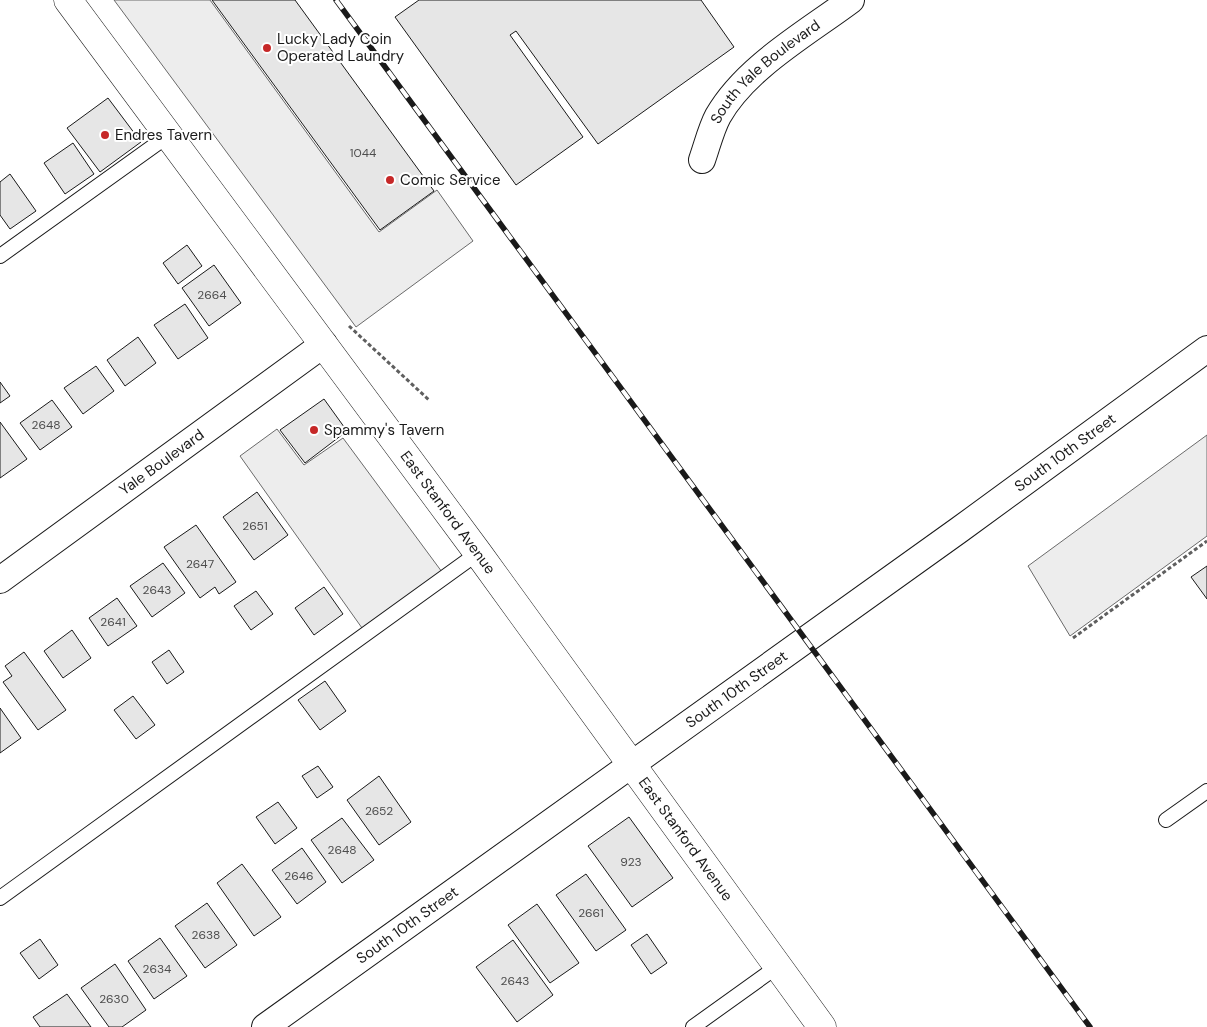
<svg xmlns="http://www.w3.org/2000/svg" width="1207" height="1027" font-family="'DM Sans',sans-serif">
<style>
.built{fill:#ededed;stroke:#6a6a6a}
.building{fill:#e6e6e6;stroke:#1a1a1a}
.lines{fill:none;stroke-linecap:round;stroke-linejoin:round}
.lane-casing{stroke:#1a1a1a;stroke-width:16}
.street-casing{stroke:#1a1a1a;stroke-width:28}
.secondary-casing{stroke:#1a1a1a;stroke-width:29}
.path{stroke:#5f5f5f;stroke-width:3;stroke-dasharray:4 2.5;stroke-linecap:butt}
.lane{stroke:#fff;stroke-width:14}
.street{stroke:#fff;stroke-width:26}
.secondary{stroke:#fff;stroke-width:28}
.rail-casing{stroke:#1a1a1a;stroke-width:5.5}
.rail{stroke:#fff;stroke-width:4;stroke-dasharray:11;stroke-linecap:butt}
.poi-dot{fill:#c62828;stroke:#fff;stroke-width:2}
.labels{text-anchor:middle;stroke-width:4;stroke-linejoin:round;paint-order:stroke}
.number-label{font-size:12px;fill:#4d4d4d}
.poi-label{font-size:15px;fill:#1a1a1a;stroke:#fff;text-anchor:start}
.street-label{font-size:15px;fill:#1a1a1a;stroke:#fff}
</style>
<rect width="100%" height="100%" fill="#fff"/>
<g class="built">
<path d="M114,0h96l169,232 58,-42 36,51 -117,86z"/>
<path d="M277,429l27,36 39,-27 99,134 -80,56 -122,-172z"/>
<path d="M1207,435v101l-137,100 -42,-70z"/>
</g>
<g class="building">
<path d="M212,0h83l139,191 -54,39z"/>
<path d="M419,0h282l33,47 -136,97 -82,-113 -6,4 73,102 -67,48 -121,-168z"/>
<path d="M108,98l33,44 -41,30 -33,-44z"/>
<path d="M73,143l21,31 -29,20 -21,-31z"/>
<path d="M10,174l26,37 -26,18 -10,-14v-33z"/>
<path d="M187,245l15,21 -24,18 -15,-21z"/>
<path d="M214,265l27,38 -32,23 -27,-38z"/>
<path d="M185,304l23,34 -30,21 -24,-34z"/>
<path d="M138,337l18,26 -31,23 -18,-26z"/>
<path d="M96,366l18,25 -31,23 -19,-26z"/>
<path d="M0,382l10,14 -10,7z"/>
<path d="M324,399l23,32 -42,32 -25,-33z"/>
<path d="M52,400l20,27 -32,23 -20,-27z"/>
<path d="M0,422l27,37 -27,19z"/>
<path d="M257,492l31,43 -34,25 -31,-43z"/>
<path d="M196,525l40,57 -17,12 -4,-7 -15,11 -36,-51z"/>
<path d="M163,563l22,30 -33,24 -22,-31z"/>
<path d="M1207,566v33l-16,-22z"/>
<path d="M324,587l19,27 -29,21 -19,-27z"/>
<path d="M256,591l17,23 -22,16 -17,-24z"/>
<path d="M117,598l20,28 -29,20 -19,-28z"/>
<path d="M72,630l19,28 -28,20 -19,-27z"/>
<path d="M169,650l15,22 -17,12 -15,-22z"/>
<path d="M24,652l42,58 -28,20 -35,-48 9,-6 -7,-10z"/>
<path d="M325,681l21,30 -26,19 -22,-30z"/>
<path d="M133,696l22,29 -19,14 -22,-29z"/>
<path d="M0,708l21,30 -21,15z"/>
<path d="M318,766l15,21 -16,11 -15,-22z"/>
<path d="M379,776l32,46 -32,23 -32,-45z"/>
<path d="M278,802l19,26 -22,16 -19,-27z"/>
<path d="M629,817l44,61 -41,29 -44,-61z"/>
<path d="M342,818l32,42 -32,23 -31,-43z"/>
<path d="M302,848l24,34 -29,22 -25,-34z"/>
<path d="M242,864l39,53 -27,19 -37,-53z"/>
<path d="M586,874l40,56 -30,21 -40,-56z"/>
<path d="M207,903l30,42 -32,23 -30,-42z"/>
<path d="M537,904l42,59 -29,20 -42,-58z"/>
<path d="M647,934l20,29 -16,11 -20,-29z"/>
<path d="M160,938l27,38 -33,23 -26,-38z"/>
<path d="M40,939l18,26 -19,14 -19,-26z"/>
<path d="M513,940l40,55 -36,27 -41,-55z"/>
<path d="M115,964l31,46 -24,17h-13l-28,-39z"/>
<path d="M67,994l24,33h-51l-7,-10z"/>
</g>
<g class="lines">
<defs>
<g id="lane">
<path d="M0,256l169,-121"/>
<path d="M1166,820l41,-29"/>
<path d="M0,898l478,-345"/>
<path d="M693,1027l85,-61"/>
</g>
<g id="street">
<path id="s1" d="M702,160c5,-14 9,-31 16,-44 28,-49 89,-83 133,-116"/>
<path id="s2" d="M0,580l324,-236"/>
<path id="s3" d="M265,1027l694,-497 248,-181"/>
</g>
<g id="secondary">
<path id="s4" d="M68,0l410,553 344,474"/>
</g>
</defs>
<use href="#lane" class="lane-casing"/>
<use href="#street" class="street-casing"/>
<use href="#secondary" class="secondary-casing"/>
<g class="path">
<path d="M349,326l80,74"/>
<path d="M1073,638l134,-97"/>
</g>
<use href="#lane" class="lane"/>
<use href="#street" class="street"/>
<use href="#secondary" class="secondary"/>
<defs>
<path id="rail" d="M336,0l754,1027"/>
</defs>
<use href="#rail" class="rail-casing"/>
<use href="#rail" class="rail"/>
</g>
<g class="poi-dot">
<circle cx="267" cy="48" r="5"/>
<circle cx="105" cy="135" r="5"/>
<circle cx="390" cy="180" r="5"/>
<circle cx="314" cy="430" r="5"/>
</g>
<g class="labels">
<g class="number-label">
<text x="363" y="157">1044</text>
<text x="212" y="299">2664</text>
<text x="46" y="429">2648</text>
<text x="255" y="530">2651</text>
<text x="200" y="568">2647</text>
<text x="157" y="594">2643</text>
<text x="113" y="626">2641</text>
<text x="379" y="815">2652</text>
<text x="342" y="854">2648</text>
<text x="631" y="866">923</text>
<text x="299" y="880">2646</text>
<text x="591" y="917">2661</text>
<text x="206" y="939">2638</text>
<text x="157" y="973">2634</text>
<text x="515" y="985">2643</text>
<text x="114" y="1003">2630</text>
</g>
<g class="poi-label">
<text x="277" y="44">Lucky Lady Coin<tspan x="277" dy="17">Operated Laundry</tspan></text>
<text x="115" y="140">Endres Tavern</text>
<text x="400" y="185">Comic Service</text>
<text x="324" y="435">Spammy's Tavern</text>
</g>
<g class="street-label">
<text dy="5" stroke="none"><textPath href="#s1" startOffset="112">South Yale Boulevard</textPath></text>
<text dy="5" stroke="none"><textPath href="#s3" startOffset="985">South 10th Street</textPath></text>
<text dy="5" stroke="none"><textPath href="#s2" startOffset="200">Yale Boulevard</textPath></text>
<text dy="5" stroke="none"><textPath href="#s4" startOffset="638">East Stanford Avenue</textPath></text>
<text dy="5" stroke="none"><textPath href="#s3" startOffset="580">South 10th Street</textPath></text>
<text dy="5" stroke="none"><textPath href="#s4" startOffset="1042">East Stanford Avenue</textPath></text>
<text dy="5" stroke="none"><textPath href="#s3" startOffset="175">South 10th Street</textPath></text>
</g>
</g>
</svg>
